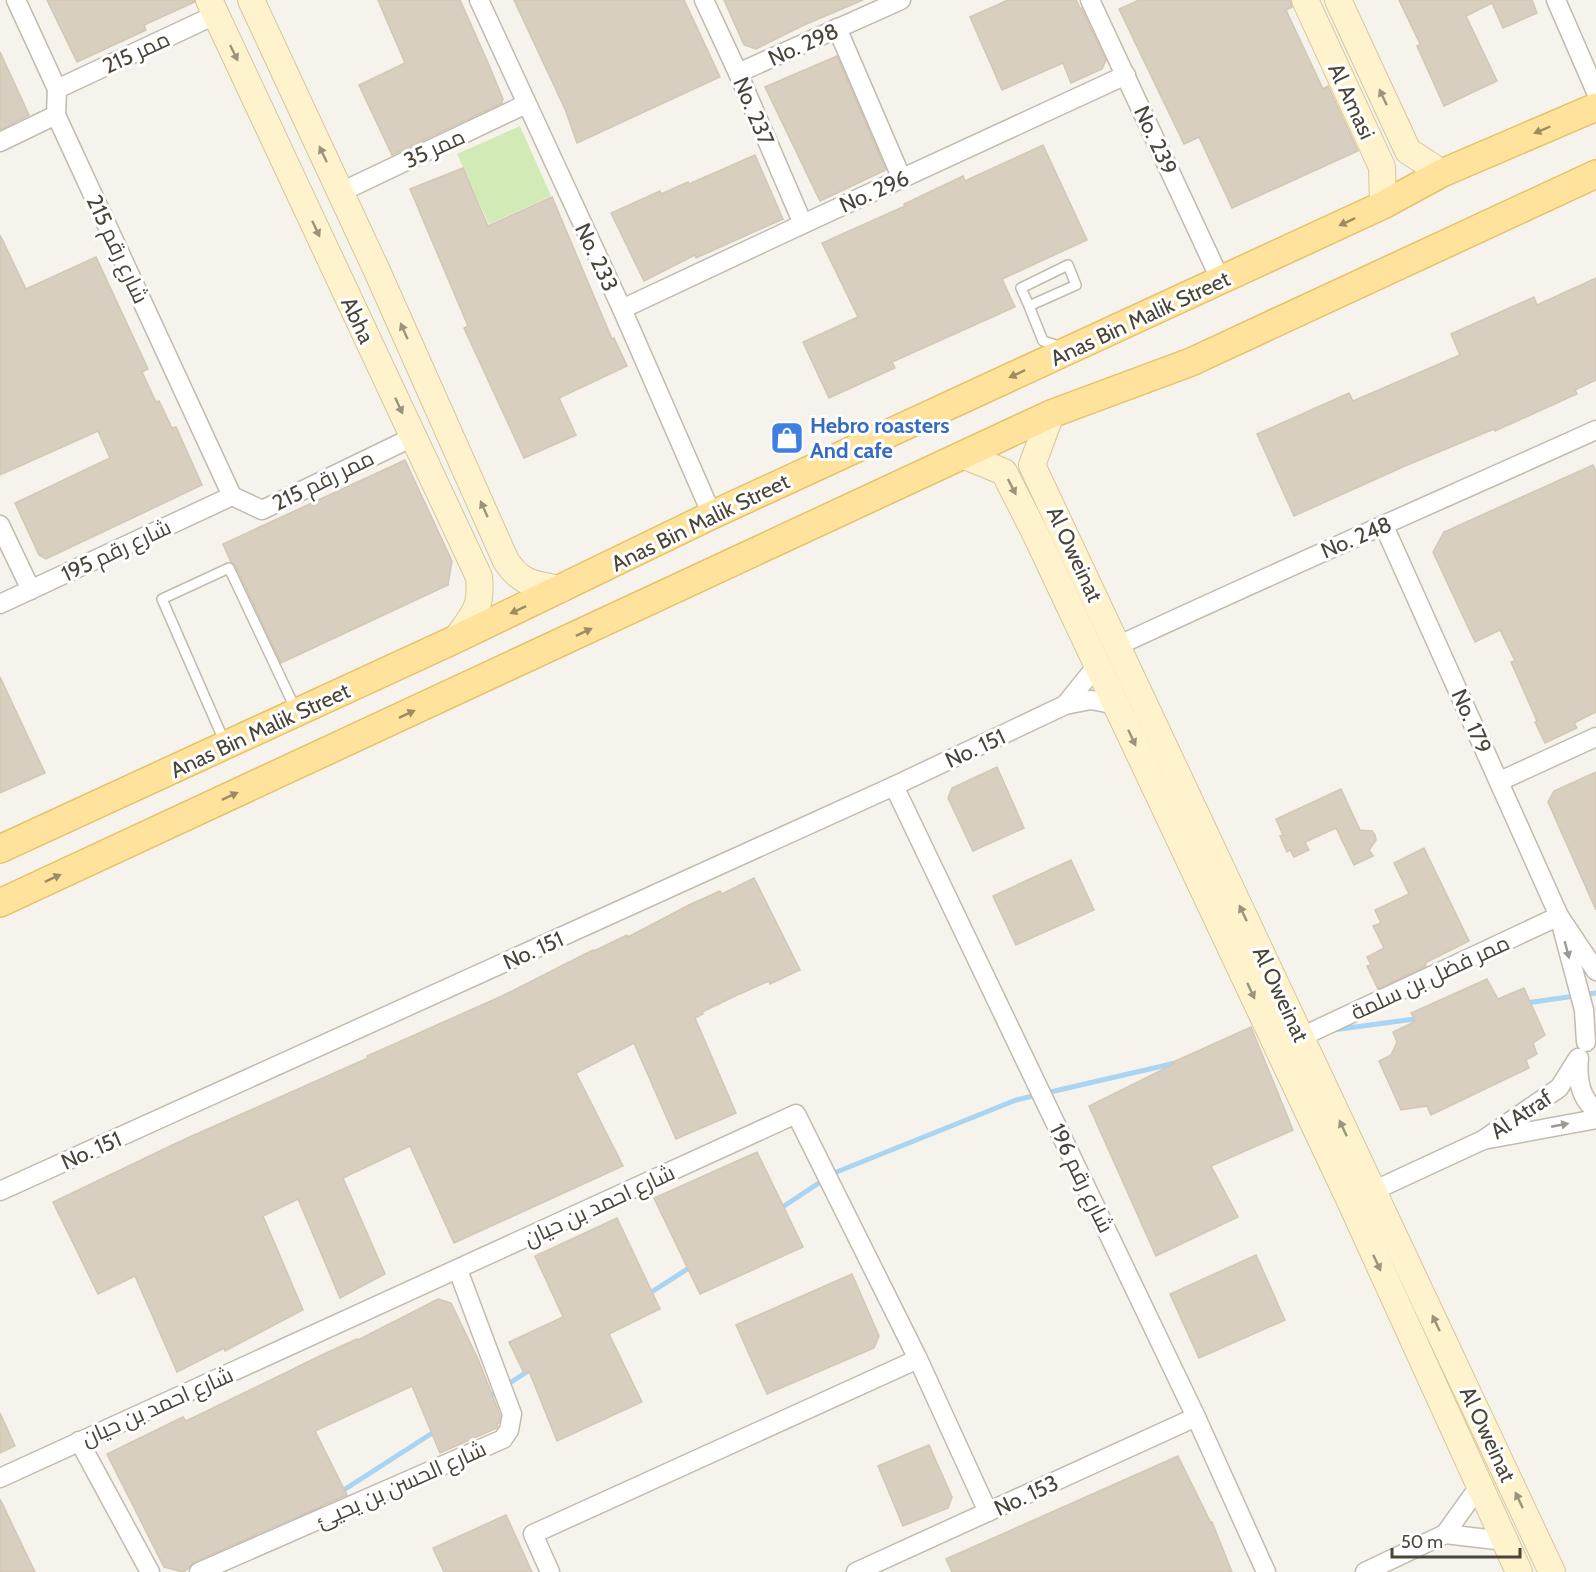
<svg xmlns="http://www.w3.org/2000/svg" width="1596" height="1572" font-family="Cabin,Cairo,sans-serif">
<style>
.green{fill:#d2eab5}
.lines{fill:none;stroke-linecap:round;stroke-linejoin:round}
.stream{stroke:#a9d4f2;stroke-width:5}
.building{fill:#d8cfc1;stroke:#d3c7b4;stroke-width:1.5}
.lane-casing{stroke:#c2bbae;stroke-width:12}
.street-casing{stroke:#c2bbae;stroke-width:21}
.secondary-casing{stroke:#d6c79b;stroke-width:28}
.primary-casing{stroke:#e6c16a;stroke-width:30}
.lane{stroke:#fff;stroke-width:9}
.street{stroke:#fff;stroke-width:18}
.secondary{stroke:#fff3cd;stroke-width:26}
.primary{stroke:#ffe39c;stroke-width:27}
.oneway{fill:#9c937c}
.oneway2{fill:#9c8c66}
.oneway3{fill:#9c9892}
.labels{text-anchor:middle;stroke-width:6;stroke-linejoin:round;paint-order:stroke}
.street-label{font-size:22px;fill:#4b4439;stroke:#fff}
.shop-label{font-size:22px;font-weight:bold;fill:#366cbe;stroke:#fff;text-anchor:start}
</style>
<rect width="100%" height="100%" fill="#f6f3ec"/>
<path class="green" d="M520,126l31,70 -62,28 -32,-70z"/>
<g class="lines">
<g class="stream">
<path d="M1526,1003l70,-10"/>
<path d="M1333,1030l89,-12"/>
<path d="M1046,1093l134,-31"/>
<path d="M778,1210l56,-37 182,-73 21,-5"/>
<path d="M647,1295l45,-29"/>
<path d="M488,1397l45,-29"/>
<path d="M339,1493l98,-63"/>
<path d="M299,1519l20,-13"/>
</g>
</g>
<g class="building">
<path d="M47,0h147l1,2 -51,23 2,5 -69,32z"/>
<path d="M378,0h82l29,65 14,34 -1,4 -110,52 -33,-70 46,-22z"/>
<path d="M514,0h170l36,77 -143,66 -12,-34z"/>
<path d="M724,0h139l-59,25 -48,24 -12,-4z"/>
<path d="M1008,0h68l4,8h1l25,52 -4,9 -31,14 -8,-20 -61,27 -32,-73z"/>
<path d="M1139,0h151l2,7 -6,3 37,79 5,-3 30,65 -126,57 -33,-71 -15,7 -65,-135z"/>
<path d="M1399,0h133l5,13 -34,15 -11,-25 -26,13 31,65 -53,25 -27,-60 3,-2z"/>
<path d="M0,52l29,63 -29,15z"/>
<path d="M837,56l49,114 -66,31 -55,-114z"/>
<path d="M1043,145l44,95 -85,39 13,28 -123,55 3,6 -66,30 -26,-56 55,-25 -36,-74 83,-37 -1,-2 59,-28 2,5z"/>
<path d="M755,155l28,64 -87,39 -1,-3 -51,26 -33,-68 49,-22 1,3 27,-12 1,2z"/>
<path d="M463,168l25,58 64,-29 60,142 2,-1 13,28 -68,32 17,37 -52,23 -60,-130 4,-2 -58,-137z"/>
<path d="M0,235l26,54 70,-32 52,112 -6,3 14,30 3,-1 13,27 4,-1 26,58 -156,74 -7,-4 -24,-52 95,-45 -12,-27 -98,44z"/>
<path d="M1596,278v102l-21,10 2,4 -82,37 -1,-2 -89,37 -111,50 -37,-82 92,-41 4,8 107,-46 -9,-21 83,-37 3,8z"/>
<path d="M405,460l47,101 -4,24 -167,78 -46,-98 -4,-3 -8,-18z"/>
<path d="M1593,465l3,7v240l-22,11 3,5 -32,15 -10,-21 2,-1 -26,-59 4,-1 -15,-31 -25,12 -42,-90 11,-20z"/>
<path d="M0,677l45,96 -45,20z"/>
<path d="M997,767l27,61 -51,23 -25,-53 4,-10z"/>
<path d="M1596,772v138l-48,-108 6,-11z"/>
<path d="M1341,789l19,41 12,1 3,4 1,5 -7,10 4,6 -19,9 -18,-37 -31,14 4,8 -15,7 -4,-7 -3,2 -7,-16 3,-1 -7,-16z"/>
<path d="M1424,848l45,93 -44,22 1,3 -48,23 -11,-23 4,-1 -4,-8 17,-9 -11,-22 8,-3 -6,-13 34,-16 -15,-31z"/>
<path d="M1071,860l23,50 -78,35 -23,-49z"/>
<path d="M754,878l46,92 -30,14 -1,-3 -34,15 -33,16 1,2 -8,4 41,95 -60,26 -42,-96 -58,30 47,93 -169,77 -44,-97 -67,32 42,96 -45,24 -42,-99 -35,17 40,94 -78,41 -1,-3 -47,24 -42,-96 -37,18 -45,-92 130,-62 185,-82 -1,-2 135,-60 91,-46 1,1 33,-16 1,2 61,-32 31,-14 2,3z"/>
<path d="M1487,979l11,20 26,-11 21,47 -12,8 4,11 -11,6 3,8 -98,47 -4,-9 -26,4 -22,-49 12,-6 6,-13 -4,-10 23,-11 -5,-8z"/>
<path d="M1251,1027l42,103 -82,36 27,51 -82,39 -67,-150 85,-42 -1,-2z"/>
<path d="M757,1152l46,95 -103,47 -46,-96z"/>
<path d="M617,1218l43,91 -51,25 33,68 -85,39 -28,-70 -5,2 -15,-31 54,-25 -28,-61z"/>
<path d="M1256,1255l29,65 -86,38 -29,-64z"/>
<path d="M852,1274l27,62 -5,12 -107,46 -31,-69z"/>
<path d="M438,1299l13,4 27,56 22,56 -1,8 -3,1 2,2 -1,2 -57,25 -28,-67 -97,45 32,64 -153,67 -6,7 -5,3 -19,-5 -57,-113 76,-37 3,4 138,-67 33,-15 1,1z"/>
<path d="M0,1413l15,33 -15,7z"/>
<path d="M929,1445l23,52 -4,11 -45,18 -25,-60z"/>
<path d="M1178,1456l33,67 1,-1 20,50h-280l-6,-13z"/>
<path d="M0,1499l35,73h-35z"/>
<path d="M506,1515l26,57h-88l-11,-24z"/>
</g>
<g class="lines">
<defs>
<g id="lane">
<path d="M1029,306l-8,-18 47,-23 8,20 -47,21 14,35 19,6"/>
<path d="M225,743l-63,-144 67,-31 67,142"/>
</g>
<g id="street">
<path d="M16,0l41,89 -1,26 176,381"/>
<path d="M479,0l143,309 90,206"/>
<path d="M704,0l34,73 65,151"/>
<path d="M1090,0l131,281"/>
<path d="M1556,0l40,92"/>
<path d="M837,28l65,151"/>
<path d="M738,73l163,-73"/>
<path d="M57,89l158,-74"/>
<path d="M0,142l56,-27"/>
<path d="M341,192l185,-88"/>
<path d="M622,309l181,-85 323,-149"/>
<path d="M232,496l30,14 151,-73"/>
<path d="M0,525l31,65"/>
<path d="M0,604l232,-108"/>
<path d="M1117,646c159,-74 319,-144 479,-216"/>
<path d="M1065,705l33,-41"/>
<path d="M1500,781l96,-44"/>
<path d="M894,786l302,631 70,155"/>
<path d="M1301,1037l258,-121 -175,-390"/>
<path d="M1586,1042l-2,-32 -25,-94 37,55"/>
<path d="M1578,1058l-19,30 -76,52 113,-21"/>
<path d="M1579,1058c-2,20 0,40 17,52"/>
<path d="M0,1191l894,-405 171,-81 26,-5 26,5"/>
<path d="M1373,1191l110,-51"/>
<path d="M79,1441l71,131"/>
<path d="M0,1478l796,-364 122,245 70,153"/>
<path d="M1445,1534l60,7"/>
<path d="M199,1572l304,-133 6,-9 3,-16 -54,-144"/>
<path d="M550,1572l-17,-38 385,-175"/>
<path d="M856,1572l340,-155"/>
<path d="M1365,1572l80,-38 35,-49"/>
</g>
<g id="secondary">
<path d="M209,0l270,577c3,31 -5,37 -23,62"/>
<path d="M251,0l126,271 129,290c16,24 29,23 55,28"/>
<path d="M1305,0l77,167 1,38"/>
<path d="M1338,0l70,151 34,22"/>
<path d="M1051,414l-19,51 520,1107"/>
<path d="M965,456l39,16 32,63 314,666 169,371"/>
</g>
<g id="primary">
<path d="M0,849l456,-210 256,-124 671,-310 59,-32 154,-66"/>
<path d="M0,903l1051,-489 140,-52 405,-188"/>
</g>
</defs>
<use href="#lane" class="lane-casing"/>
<use href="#street" class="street-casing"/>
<use href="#secondary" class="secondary-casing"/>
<use href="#primary" class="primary-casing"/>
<use href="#lane" class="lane"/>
<use href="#street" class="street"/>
<use href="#secondary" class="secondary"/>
<use href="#primary" class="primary"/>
</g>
<defs><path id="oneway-solid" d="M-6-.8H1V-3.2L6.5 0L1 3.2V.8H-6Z" transform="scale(1.5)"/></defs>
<g class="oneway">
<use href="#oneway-solid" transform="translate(234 53) rotate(64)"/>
<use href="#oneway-solid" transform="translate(1383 97) rotate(-115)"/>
<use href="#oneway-solid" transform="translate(323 154) rotate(-115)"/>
<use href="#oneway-solid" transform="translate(316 229) rotate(65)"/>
<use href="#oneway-solid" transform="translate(404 331) rotate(-114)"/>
<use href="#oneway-solid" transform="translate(399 406) rotate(65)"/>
<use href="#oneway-solid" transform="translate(1012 487) rotate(63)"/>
<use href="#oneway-solid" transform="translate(484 509) rotate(-114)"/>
<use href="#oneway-solid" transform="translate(1132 738) rotate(65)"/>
<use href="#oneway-solid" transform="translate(1243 913) rotate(-115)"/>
<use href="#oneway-solid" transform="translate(1251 991) rotate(65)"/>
<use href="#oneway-solid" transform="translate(1343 1128) rotate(-115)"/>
<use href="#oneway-solid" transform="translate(1377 1263) rotate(65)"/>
<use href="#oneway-solid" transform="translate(1436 1323) rotate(-115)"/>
<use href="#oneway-solid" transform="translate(1519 1500) rotate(-115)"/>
</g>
<g class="oneway2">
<use href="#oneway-solid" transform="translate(1542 130) rotate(157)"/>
<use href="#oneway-solid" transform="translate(1347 222) rotate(155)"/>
<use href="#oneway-solid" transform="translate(1017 374) rotate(155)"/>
<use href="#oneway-solid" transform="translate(518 610) rotate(155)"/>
<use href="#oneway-solid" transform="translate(584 632) rotate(-25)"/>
<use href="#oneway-solid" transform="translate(407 714) rotate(-25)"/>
<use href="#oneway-solid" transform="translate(230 796) rotate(-25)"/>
<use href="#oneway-solid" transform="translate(53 878) rotate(-25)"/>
</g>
<g class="oneway3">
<use href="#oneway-solid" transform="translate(1567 950) rotate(75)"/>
<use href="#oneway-solid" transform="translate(1560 1125) rotate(-11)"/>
</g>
<defs>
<symbol id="shop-square" viewBox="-11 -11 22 22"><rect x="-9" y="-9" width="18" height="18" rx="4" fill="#3f7fe0" stroke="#fff"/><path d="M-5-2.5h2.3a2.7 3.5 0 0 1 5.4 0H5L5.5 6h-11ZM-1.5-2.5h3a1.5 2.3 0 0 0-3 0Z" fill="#fff"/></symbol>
</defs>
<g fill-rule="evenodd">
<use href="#shop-square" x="768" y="419" width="38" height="38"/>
</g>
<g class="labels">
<g class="street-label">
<text transform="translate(803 44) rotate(-24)" y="8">No. 298</text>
<text transform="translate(136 52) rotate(-25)" y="8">ممر 215</text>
<text transform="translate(1352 101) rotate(65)" y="8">Al Amasi</text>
<text transform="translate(754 111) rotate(67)" y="8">No. 237</text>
<text transform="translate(1156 140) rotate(65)" y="8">No. 239</text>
<text transform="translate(434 148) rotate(-25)" y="8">ممر 35</text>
<text transform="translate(874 191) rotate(-24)" y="8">No. 296</text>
<text transform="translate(118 249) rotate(65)" y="8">شارع رقم 215</text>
<text transform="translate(597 257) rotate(65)" y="8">No. 233</text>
<text transform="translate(1140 318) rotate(-25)" y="8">Anas Bin Malik Street</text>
<text transform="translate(358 320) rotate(65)" y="8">Abha</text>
<text transform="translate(323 480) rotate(-26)" y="8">ممر رقم 215</text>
<text transform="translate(700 522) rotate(-26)" y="8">Anas Bin Malik Street</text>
<text transform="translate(1356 537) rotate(-23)" y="8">No. 248</text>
<text transform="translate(116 550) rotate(-25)" y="8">شارع رقم 195</text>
<text transform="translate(1075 554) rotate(65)" y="8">Al Oweinat</text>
<text transform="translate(1472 721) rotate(66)" y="8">No. 179</text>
<text transform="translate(260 730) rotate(-25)" y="8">Anas Bin Malik Street</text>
<text transform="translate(975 748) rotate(-25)" y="8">No. 151</text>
<text transform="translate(533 950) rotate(-24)" y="8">No. 151</text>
<text transform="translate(1430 977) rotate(-25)" y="8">ممر فضل بن سلمة</text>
<text transform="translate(1281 994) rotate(65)" y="8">Al Oweinat</text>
<text transform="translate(1521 1114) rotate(-34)" y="8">Al Atraf</text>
<text transform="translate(91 1150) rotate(-24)" y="8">No. 151</text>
<text transform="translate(1082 1178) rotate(64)" y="8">شارع رقم 196</text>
<text transform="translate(599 1205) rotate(-25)" y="8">شارع احمد بن حيان</text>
<text transform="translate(157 1406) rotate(-24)" y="8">شارع احمد بن حيان</text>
<text transform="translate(1488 1434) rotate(65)" y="8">Al Oweinat</text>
<text transform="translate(401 1484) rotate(-24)" y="8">شارع الحسن بن يحيئ</text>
<text transform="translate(1026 1495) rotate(-25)" y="8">No. 153</text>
</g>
<g class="shop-label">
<text x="810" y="433">Hebro roasters<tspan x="810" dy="25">And cafe</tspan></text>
</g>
</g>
<path d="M1392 1548v9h128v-9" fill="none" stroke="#4b4439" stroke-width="3"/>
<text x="1401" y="1548" font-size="18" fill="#4b4439" stroke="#ffffff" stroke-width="4.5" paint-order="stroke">50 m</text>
</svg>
